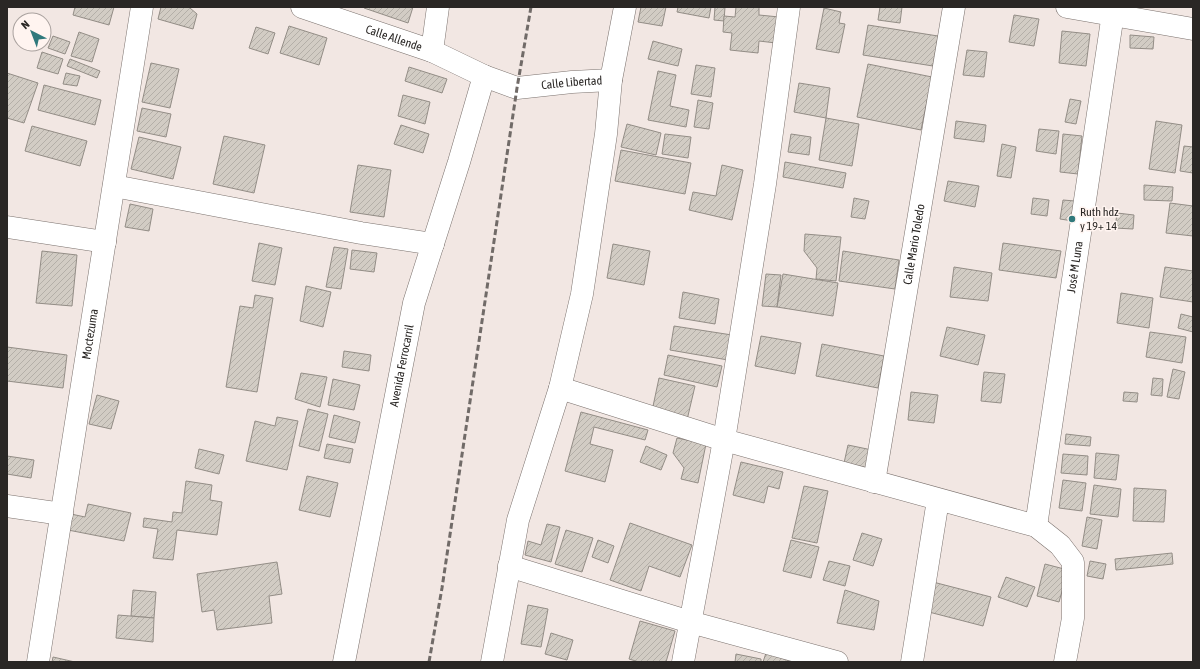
<svg xmlns="http://www.w3.org/2000/svg" width="1200" height="669" font-family="'Asap Condensed',sans-serif">
<style>
.building{fill:url(#building-hatch);stroke:#938d86}
.lines{fill:none;stroke-linecap:round;stroke-linejoin:round}
.street-casing{stroke:#7b726e;stroke-width:23}
.street{stroke:#fff;stroke-width:22}
.rail{stroke:#716b68;stroke-width:3;stroke-dasharray:6 3;stroke-linecap:butt}
.poi-dot{fill:#2f797c;stroke:#fff4f0;stroke-width:1.5}
.labels{text-anchor:middle;stroke-width:3;stroke-linejoin:round;paint-order:stroke}
.street-label{font-size:12px;fill:#2a2725;stroke:#fff4f0}
.poi-label{font-size:12px;fill:#2a2725;stroke:#fff4f0;text-anchor:start}
</style>
<defs>
<pattern id="building-hatch" width="6" height="6" patternUnits="userSpaceOnUse"><rect width="6" height="6" fill="#d2ccc4"/><path d="M-1 1l2-2M0 6l6-6M5 7l2-2" fill="none" stroke="#b4afa8"/></pattern>
</defs>
<rect width="100%" height="100%" fill="#f2e7e3"/>
<g class="building">
<path d="M75,7h39l-5,18 -36,-10z"/>
<path d="M161,7h29v1l7,6 -4,15 -35,-10z"/>
<path d="M364,7h49l-5,16 -44,-15z"/>
<path d="M641,7h25l-4,19 -24,-4z"/>
<path d="M678,7h33l-2,11 -32,-6z"/>
<path d="M715,7h10l-1,14 -10,-1z"/>
<path d="M736,7h23v8l20,2 -3,26 -17,-2 -1,12 -28,-3 2,-17 -9,-1 1,-16 11,1z"/>
<path d="M880,7h22l-2,16 -22,-3z"/>
<path d="M824,8l17,4 -2,11 6,1 -6,29 -23,-4z"/>
<path d="M1014,15l25,4 -5,27 -25,-4z"/>
<path d="M868,25l70,11 -5,30 -70,-11z"/>
<path d="M289,26l38,12 -8,27 -39,-12z"/>
<path d="M256,27l19,6 -7,21 -19,-6z"/>
<path d="M1062,31l28,3 -4,32 -27,-3z"/>
<path d="M79,32l20,7 -7,23 -21,-6z"/>
<path d="M1130,35l24,2 -1,12 -23,-1z"/>
<path d="M53,36l17,6 -5,12 -17,-6z"/>
<path d="M653,41l29,8 -4,17 -30,-7z"/>
<path d="M967,50l20,2 -3,25 -21,-2z"/>
<path d="M42,52l21,7 -5,15 -21,-6z"/>
<path d="M70,59l30,12 -3,7 -30,-12z"/>
<path d="M151,63l28,6 -9,39 -28,-6z"/>
<path d="M868,64l64,13 -11,53 -64,-13z"/>
<path d="M696,65l19,3 -4,29 -20,-3z"/>
<path d="M409,67l38,12 -5,14 -37,-12z"/>
<path d="M658,71l18,4 -6,31 19,4 -3,17 -38,-7z"/>
<path d="M7,73l31,10 -14,40 -17,-5z"/>
<path d="M66,73l14,3 -3,10 -14,-2z"/>
<path d="M799,83l31,5 -4,30 -32,-6z"/>
<path d="M44,85l57,15 -6,25 -57,-15z"/>
<path d="M403,95l27,7 -5,22 -27,-8z"/>
<path d="M1070,99l11,2 -5,23 -11,-2z"/>
<path d="M698,100l15,3 -4,26 -15,-2z"/>
<path d="M142,108l29,6 -5,23 -29,-6z"/>
<path d="M826,118l33,6 -7,42 -33,-6z"/>
<path d="M956,121l30,4 -2,17 -30,-4z"/>
<path d="M1156,121l26,4 -7,48 -26,-4z"/>
<path d="M627,124l34,9 -5,22 -35,-8z"/>
<path d="M401,125l28,9 -6,19 -29,-9z"/>
<path d="M32,126l55,15 -7,25 -55,-15z"/>
<path d="M1039,129l20,2 -3,23 -20,-3z"/>
<path d="M665,134l26,3 -3,21 -26,-4z"/>
<path d="M791,134l20,3 -2,18 -21,-3z"/>
<path d="M1063,134l19,2 -4,38 -18,-2z"/>
<path d="M224,136l41,9 -11,48 -41,-9z"/>
<path d="M139,137l42,10 -8,32 -42,-10z"/>
<path d="M1002,144l14,3 -5,31 -14,-2z"/>
<path d="M1184,146l9,1v26l-13,-2z"/>
<path d="M621,150l70,13 -6,31 -70,-13z"/>
<path d="M785,162l61,11 -3,15 -60,-11z"/>
<path d="M358,165l33,5 -7,47 -34,-5z"/>
<path d="M722,165l21,5 -11,50 -43,-10 4,-18 23,4z"/>
<path d="M948,181l31,5 -4,21 -31,-6z"/>
<path d="M1144,185l29,2 -1,14 -28,-1z"/>
<path d="M854,198l15,3 -4,18 -14,-2z"/>
<path d="M1033,198l16,2 -2,16 -16,-2z"/>
<path d="M1063,200l12,1 -2,20 -13,-2z"/>
<path d="M1170,203l23,3v30l-27,-3z"/>
<path d="M130,204l23,5 -4,22 -24,-4z"/>
<path d="M1117,213l17,2 -1,14 -18,-1z"/>
<path d="M805,234l36,3 -5,44 -20,-2 1,-11 -13,-17z"/>
<path d="M259,243l23,5 -7,37 -23,-4z"/>
<path d="M1003,243l58,8 -5,27 -57,-8z"/>
<path d="M613,244l37,7 -6,34 -37,-7z"/>
<path d="M334,247l14,2 -7,40 -15,-2z"/>
<path d="M352,250l25,3 -3,19 -24,-3z"/>
<path d="M42,251l35,4 -5,51 -36,-3z"/>
<path d="M843,251l56,9 -4,29 -56,-8z"/>
<path d="M954,267l38,6 -4,28 -38,-4z"/>
<path d="M1165,267l28,4v31l-33,-5z"/>
<path d="M766,274l15,1 -4,32 -15,-1z"/>
<path d="M783,274l55,9 -5,33 -56,-9z"/>
<path d="M306,286l25,6 -8,35 -23,-6z"/>
<path d="M683,292l36,7 -4,25 -36,-6z"/>
<path d="M1121,293l32,5 -4,30 -32,-5z"/>
<path d="M255,295l18,3 -16,94 -31,-5 14,-81 13,2z"/>
<path d="M1181,314l12,3v15l-15,-4z"/>
<path d="M674,326l58,9 -4,25 -58,-10z"/>
<path d="M947,327l38,8 -7,30 -38,-9z"/>
<path d="M1150,332l36,5 -4,26 -36,-6z"/>
<path d="M761,336l40,7 -6,31 -40,-8z"/>
<path d="M822,344l62,12 -6,32 -62,-12z"/>
<path d="M7,347l60,8 -4,33 -56,-7z"/>
<path d="M344,351l27,4 -2,16 -27,-4z"/>
<path d="M668,355l54,11 -5,21 -53,-12z"/>
<path d="M1173,369l12,3 -6,27 -12,-2z"/>
<path d="M984,372l21,2 -4,29 -20,-2z"/>
<path d="M301,373l26,4 -7,30 -25,-8z"/>
<path d="M659,378l36,8 -8,34 -35,-9z"/>
<path d="M1153,378l10,1 -1,17 -11,-1z"/>
<path d="M333,379l27,6 -6,25 -26,-5z"/>
<path d="M911,392l27,3 -4,28 -26,-3z"/>
<path d="M1124,392l14,1 -1,9 -14,-1z"/>
<path d="M97,395l22,6 -8,28 -22,-5z"/>
<path d="M308,409l20,5 -9,37 -20,-5z"/>
<path d="M581,412l67,18 -3,10 -51,-13 -4,17 23,6 -8,32 -40,-11z"/>
<path d="M334,415l26,7 -5,21 -26,-6z"/>
<path d="M277,417l21,4 -11,49 -41,-9 9,-40 20,5z"/>
<path d="M1066,434l25,3 -1,9 -25,-2z"/>
<path d="M677,438l29,6 -8,39 -17,-4 3,-11 -11,-15z"/>
<path d="M327,444l26,5 -3,14 -26,-5z"/>
<path d="M848,445l24,5 -4,18 -24,-5z"/>
<path d="M646,446l21,9 -6,15 -21,-8z"/>
<path d="M199,449l25,6 -5,19 -24,-6z"/>
<path d="M1096,453l23,2 -3,25 -22,-2z"/>
<path d="M1063,454l25,2 -1,19 -26,-2z"/>
<path d="M7,456l27,4 -3,18 -24,-4z"/>
<path d="M741,462l42,10 -4,17 -11,-3 -4,17 -31,-8z"/>
<path d="M307,476l31,7 -8,34 -31,-7z"/>
<path d="M1063,480l23,3 -4,28 -23,-3z"/>
<path d="M186,481l26,4 -2,15 12,2 -5,33 -40,-5 -4,30 -20,-2 5,-29 -15,-2 1,-9 28,4 1,-10 9,1z"/>
<path d="M1094,485l27,4 -3,28 -28,-3z"/>
<path d="M804,486l24,5 -11,52 -25,-5z"/>
<path d="M1134,488l32,2 -2,32 -31,-1z"/>
<path d="M88,504l43,9 -7,28 -56,-11 3,-16 14,3z"/>
<path d="M1087,517l15,3 -5,29 -15,-3z"/>
<path d="M630,523l62,22 -12,32 -31,-11 -8,25 -31,-11z"/>
<path d="M547,524l13,3 -9,35 -26,-7 3,-14 13,4z"/>
<path d="M566,530l27,8 -11,34 -27,-8z"/>
<path d="M862,533l20,6 -9,27 -20,-6z"/>
<path d="M598,540l16,6 -6,17 -16,-6z"/>
<path d="M791,540l28,7 -8,31 -28,-7z"/>
<path d="M1172,553l1,11 -57,6 -1,-11z"/>
<path d="M829,561l21,5 -5,20 -22,-6z"/>
<path d="M1090,561l16,3 -3,15 -16,-3z"/>
<path d="M277,562l5,32 -13,2 3,27 -55,7 -3,-20 -12,2 -5,-38z"/>
<path d="M1045,564l23,6 -9,32 -22,-6z"/>
<path d="M1006,577l29,10 -8,20 -29,-10z"/>
<path d="M933,582l58,15 -8,29 -58,-15z"/>
<path d="M133,590l23,2 -2,26 -23,-2z"/>
<path d="M845,590l34,11 -5,29 -37,-7z"/>
<path d="M528,605l20,4 -7,38 -20,-3z"/>
<path d="M118,615l36,3 -1,24 -37,-4z"/>
<path d="M640,621l35,10 -9,31h-27l-10,-3z"/>
<path d="M551,633l22,7 -6,20 -22,-6z"/>
<path d="M766,653l27,9h-30z"/>
<path d="M736,654l25,5v3h-26z"/>
<path d="M53,657l22,5h-23z"/>
</g>
<g class="lines">
<defs>
<g id="street">
<path id="s1" d="M302,7l130,44 52,25 33,12 55,-6 39,-2 14,-73"/>
<path d="M1067,7l126,22"/>
<path d="M432,51l6,-44"/>
<path d="M114,186l247,47 72,11"/>
<path d="M7,227l98,15"/>
<path d="M560,388l164,52 312,86 24,19 13,17v56l-8,44"/>
<path id="s2" d="M874,482l80,-475"/>
<path d="M7,506l55,8"/>
<path id="s3" d="M1036,526l78,-519"/>
<path d="M509,566l181,56 147,40"/>
<path id="s4" d="M38,662l104,-655"/>
<path id="s5" d="M344,662l70,-359 45,-141 25,-86"/>
<path d="M492,662l26,-142 42,-132 22,-94 24,-160 5,-54"/>
<path d="M683,662l41,-222 41,-256 24,-177"/>
<path d="M912,662l26,-162"/>
</g>
</defs>
<use href="#street" class="street-casing"/>
<use href="#street" class="street"/>
<path class="rail" d="M429,662l13,-74 75,-500 14,-81"/>
</g>
<circle class="poi-dot" cx="1072" cy="219" r="4"/>
<g class="labels">
<g class="street-label">
<text dy="4" stroke="none"><textPath href="#s1" startOffset="97">Calle Allende</textPath></text>
<text dy="4" stroke="none"><textPath href="#s1" startOffset="285">Calle Libertad</textPath></text>
<text dy="4" stroke="none"><textPath href="#s2" startOffset="241">Calle Mario Toledo</textPath></text>
<text dy="4" stroke="none"><textPath href="#s3" startOffset="262">José M Luna</textPath></text>
<text dy="4" stroke="none"><textPath href="#s4" startOffset="332">Moctezuma</textPath></text>
<text dy="4" stroke="none"><textPath href="#s5" startOffset="302">Avenida Ferrocarril</textPath></text>
</g>
<g class="poi-label">
<text x="1080" y="216">Ruth hdz<tspan x="1080" dy="14">y 19+ 14</tspan></text>
</g>
</g>
<rect width="1200" height="669" fill="none" stroke="#2a2725" stroke-width="16"/>
<g transform="translate(32 32) rotate(318)"><circle r="19" fill="#fff4f0" stroke="#aaa29f"/>
<path d="M0-3L7 15L0 10L-7 15Z" fill="#2f797c"/>
<text y="-6" font-size="11" font-weight="bold" text-anchor="middle" fill="#2a2725">N</text>
</g>
</svg>
